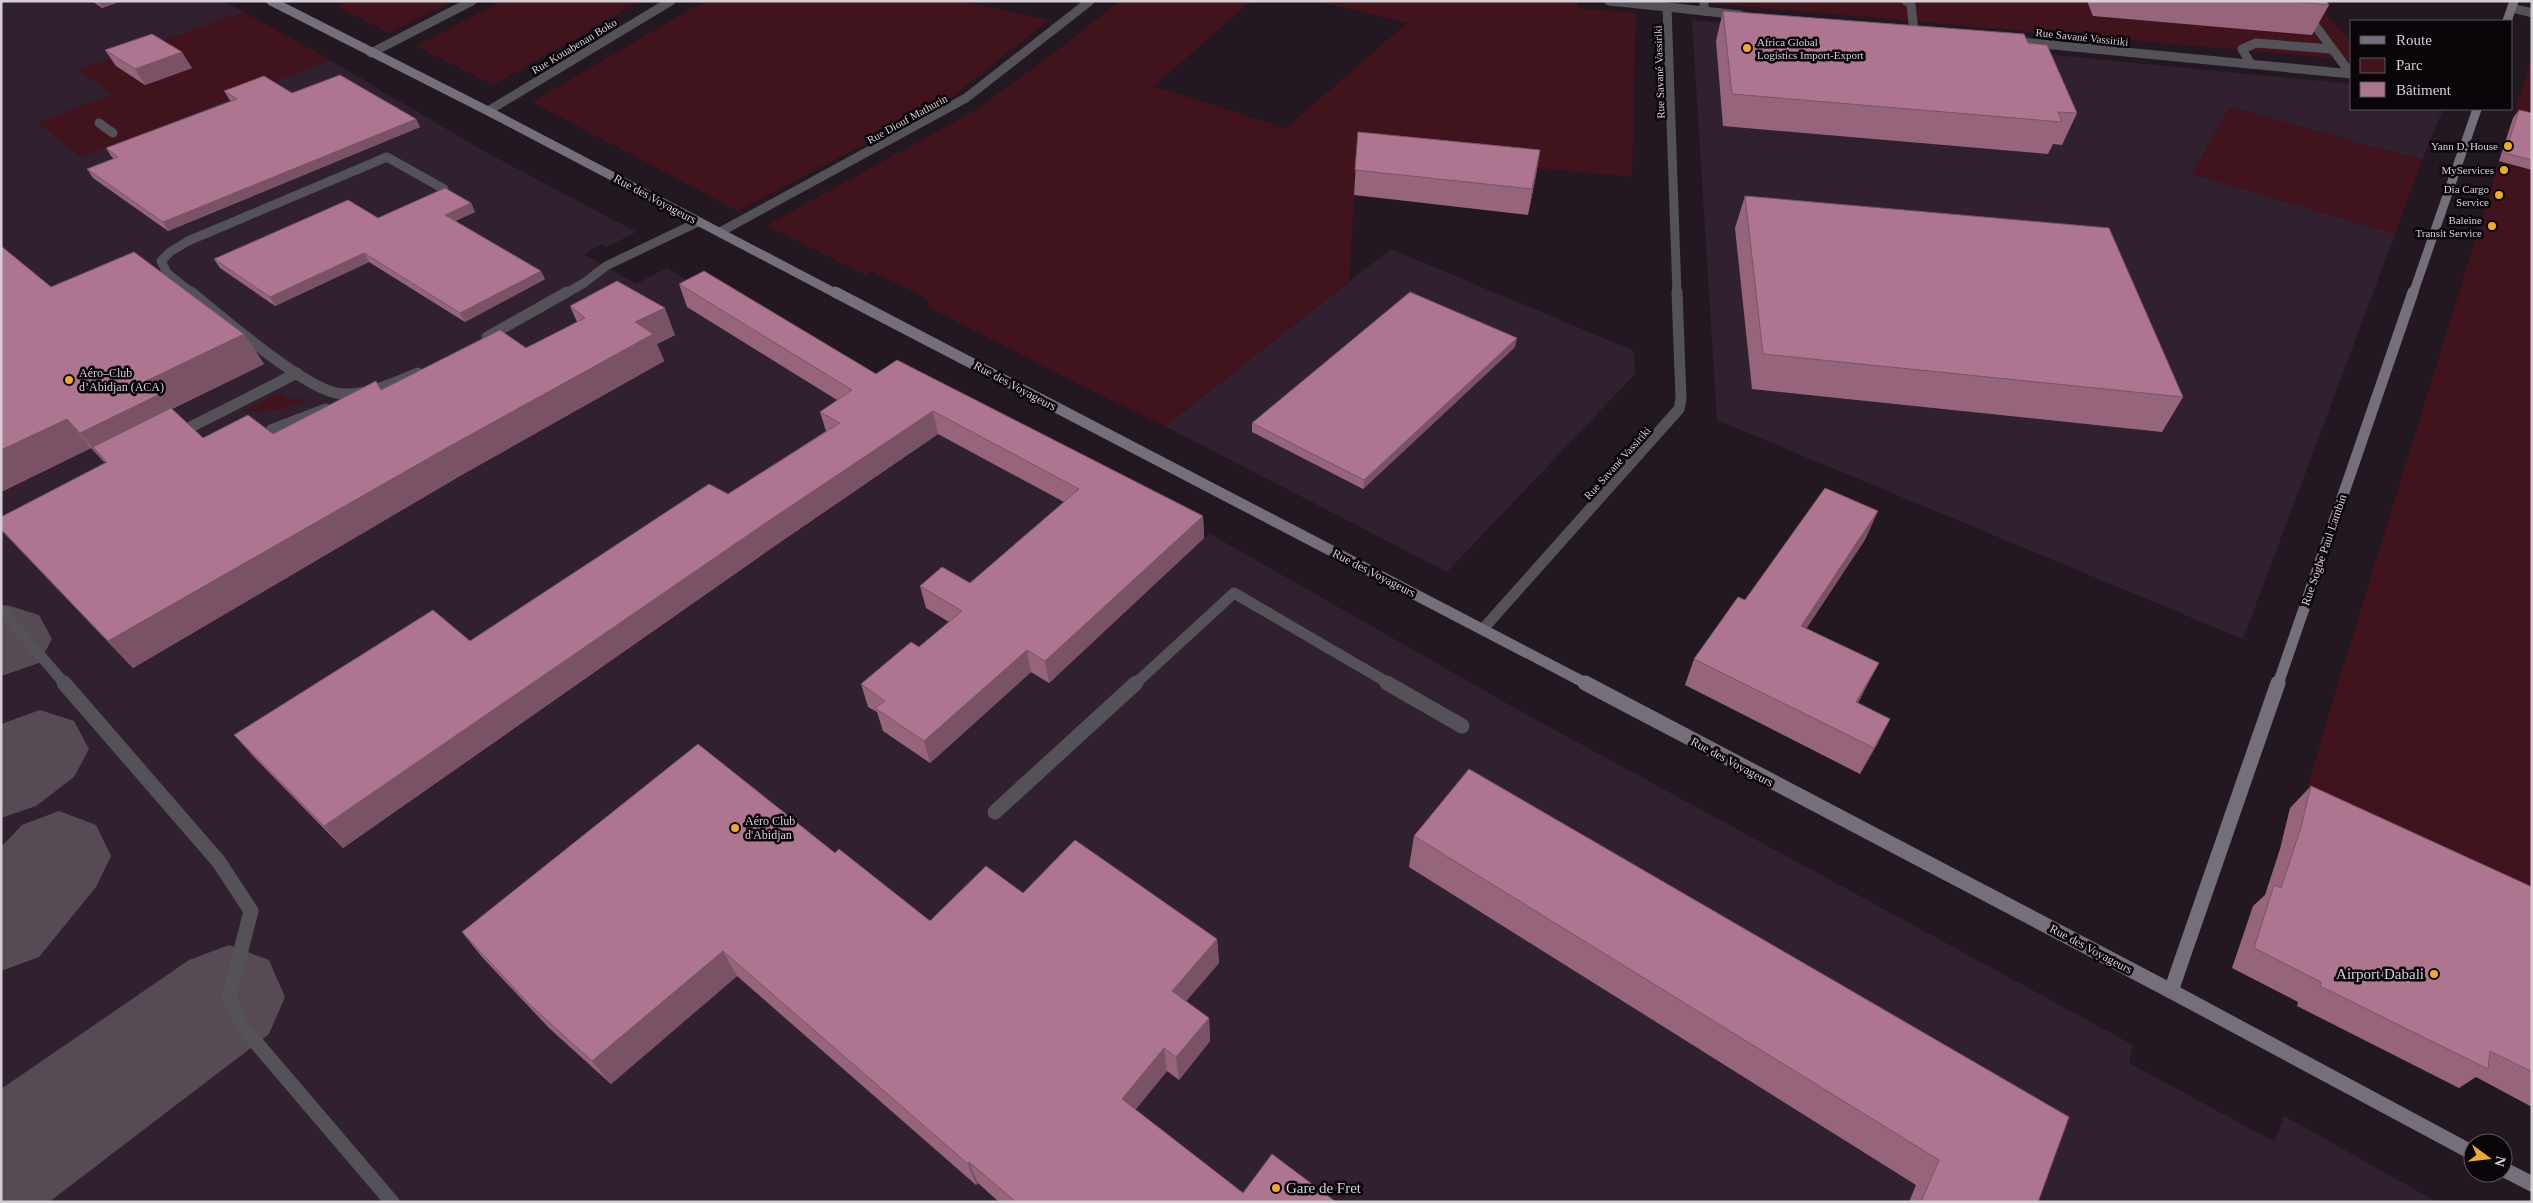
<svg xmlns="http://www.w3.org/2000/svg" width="2533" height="1203" font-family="'Times New Roman',serif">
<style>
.built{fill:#312130}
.green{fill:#41131c}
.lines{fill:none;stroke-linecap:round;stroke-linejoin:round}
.taxiway{fill:#564a54;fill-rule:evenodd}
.lane-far2{stroke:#545158;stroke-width:9}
.lane-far1{stroke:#545158;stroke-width:11}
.lane{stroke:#545158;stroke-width:15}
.street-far1{stroke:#545158;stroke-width:9}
.street{stroke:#545158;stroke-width:11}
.secondary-far2{stroke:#746f7a;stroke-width:9}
.secondary-far1{stroke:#746f7a;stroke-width:11}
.secondary{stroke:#746f7a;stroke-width:15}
.wall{fill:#96657c}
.shaded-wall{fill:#7a5265}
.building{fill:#ae7590;stroke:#7a5265}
.poi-dot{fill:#eba93a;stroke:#090509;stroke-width:2}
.labels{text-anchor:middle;stroke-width:5;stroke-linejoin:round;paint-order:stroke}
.far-street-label{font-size:11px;fill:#d7cfd6;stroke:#090509}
.far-poi-label{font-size:11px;fill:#d7cfd6;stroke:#090509;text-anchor:end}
.street-label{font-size:12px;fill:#d7cfd6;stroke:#090509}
.poi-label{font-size:12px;fill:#d7cfd6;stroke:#090509;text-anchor:start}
.near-poi-label{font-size:15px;fill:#d7cfd6;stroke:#090509;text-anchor:end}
</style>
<rect width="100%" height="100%" fill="#231722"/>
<g class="built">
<path d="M1,1h222l21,11 -165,58 34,24 -75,29 43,34 249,-97 150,89 156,83 -29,15 -5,-3 -18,10 52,30 31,-16 215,128 322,142 6,-4 310,177 613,334 -4,18 146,79 9,-26 153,86h-2436z"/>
<path d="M1692,20l660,64v25h91l-21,51 -192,-53 -38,67 203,60 -152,405 -526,-219z"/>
<path d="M1391,249l243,102 1,23 -188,198 -282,-146z"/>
</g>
<g class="green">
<path d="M349,1h104l-63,32 -53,-26z"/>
<path d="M501,1h139l-147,84 -77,-39z"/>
<path d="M704,1h257l88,19 -98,78 -213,113 -206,-109z"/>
<path d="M1119,1h132l-97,85 132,42 121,-105 -90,-22h262l-1,7 58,5 -4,164 -275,-26 -8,131 -184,144 -75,-36 -160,-82 -4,-10 -55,-27 -6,4 -98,-50 207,-114 76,-55z"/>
<path d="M1681,1h633l38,42v17z"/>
<path d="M244,12l86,48 -249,97 -44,-34 76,-29 -35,-24z"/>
<path d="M2532,56v865l-232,-108 39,-133z"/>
<path d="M2230,107l192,53 -27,74 -203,-60z"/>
<path d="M278,393l11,7 8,-3 9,4 -26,9 -38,2z"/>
</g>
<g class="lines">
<g class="taxiway">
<path d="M7,605l32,10 13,24 -13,24 -38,13v-69z"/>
<path d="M40,710l34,11 15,28 -15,28 -38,29 -35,12v-94z"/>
<path d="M59,811l37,14 15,31 -15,31 -57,70 -38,14v-124l21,-22z"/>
<path d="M229,945l40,15 16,37 -16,37 -220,168h-48v-113l188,-129z"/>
</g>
<g class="lane-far2">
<path d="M1704,1v10"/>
<path d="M1906,1l5,3 3,28"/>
<path d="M2297,1l54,73"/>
<path d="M2251,64l-9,-15 14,-6 75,6"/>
<path d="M193,294l-26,-21 -6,-12 9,-9 18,-11 199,-84 57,32"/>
<path d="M565,294l19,-11 22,-17 92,-44"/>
</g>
<g class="lane-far1">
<path d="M191,292c31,25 109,93 145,101 27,5 58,-10 82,-20"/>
<path d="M487,337l80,-45"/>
<path d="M271,430l55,-21"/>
<path d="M177,434l120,-61"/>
<path d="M1,610l64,74"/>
<path d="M1135,684l99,-91 156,91"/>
</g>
<g class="lane">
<path d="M64,683l155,179 32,49 -22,86 12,28 151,177"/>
<path d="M1387,683l75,43"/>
<path d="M995,812l141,-129"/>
</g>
<g class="street-far1">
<path d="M1609,1l58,6"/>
<path d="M2512,8l20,5"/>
<path d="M2011,41l341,33"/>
<path d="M371,53l101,-52"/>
<path d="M488,111l183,-110"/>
<path d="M99,123l14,10"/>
<path d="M720,232l246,-134 124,-97"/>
<path d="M1677,294l-10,-287 73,8"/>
</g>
<path class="street" d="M1483,629l196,-220 2,-10 -4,-107"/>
<g class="secondary-far2">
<path d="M271,1l217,110 349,183"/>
<path d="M2507,21l7,-20"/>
<path d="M2413,294l64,-185"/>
</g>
<g class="secondary-far1">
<path d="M835,292l752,392"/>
<path d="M2278,684l135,-392"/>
</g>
<g class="secondary">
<path d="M1585,683l586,308 302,162"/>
<path d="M2171,991l107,-308"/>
<path d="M2503,1169l29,15"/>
</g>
</g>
<g class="wall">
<path d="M92,1h29l-19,7z"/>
<path d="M2087,1h239l3,4 -17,30 -219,-19z"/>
<path d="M1723,11l305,32 49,70 -15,32 -9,-1 -5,10 -325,-28 -7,-85z"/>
<path d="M105,50l87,18 -47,17 -29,-19z"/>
<path d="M224,91l68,2 124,26 4,8 -252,104 -75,-53 -6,-9 27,-10 -3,-3 -5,-8 125,-47 -2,-2z"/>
<path d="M2519,110l13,3v57l-33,-9 14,-43z"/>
<path d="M1358,132l182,18 -4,25 -8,40 -174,-20z"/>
<path d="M1745,196l438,201 -21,35 -410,-43 -17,-161z"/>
<path d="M471,203l4,9 -20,9 90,58 -80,43 -96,-60 -94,44 -55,-38 -6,-9 164,-41z"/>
<path d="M1,246l50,41 193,47 20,30 -92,45 31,29 70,-4 108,-44 145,-42 51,-26 -7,-16 105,29 -18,9 7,17 -199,112 -332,195 -132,-138 105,-67 -1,-1h-1l-13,-14 -90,44z"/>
<path d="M679,284l197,90 327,142 1,22 -155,145 -18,-11 -101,91 -47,-32 -6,-19 -9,-5 -7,-23 58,-37 30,-25 -23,-14 -6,-22 50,-3 94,-81 -126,-68 -162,111 -433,303 -89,-91 -20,-22 236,-94 258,-147 98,-63 -6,-19 17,-12 -150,-93z"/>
<path d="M1515,347l-152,142 -111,-57v-9z"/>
<path d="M1866,538l-60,91 73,34 -14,26 -7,14 32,16 -30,55 -175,-89 9,-26z"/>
<path d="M2311,786l221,101v220l-56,-30 -17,11 -162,-82 1,-4 -66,-34 21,-62 12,-11 15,-46 10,-41z"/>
<path d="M1414,836l624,366h-129l7,-17 -507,-318z"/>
<path d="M835,853l95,68 93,-28 194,46 2,24 -33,38 23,17 1,23 -31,39 -12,-9 -32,39 108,83 93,9h-337l-21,-19 -2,2 -239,-209 -126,108 -62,-56 -67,-71 -20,-25z"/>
</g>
<g class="shaded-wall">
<path d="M98,1h23l-19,7z"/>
<path d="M182,52l10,16 -47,17 -10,-16z"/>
<path d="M416,119l4,8 -252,104 -5,-9z"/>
<path d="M1540,150l-4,25 -8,40 4,-26z"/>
<path d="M471,203l4,9 -26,12 -4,-9z"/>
<path d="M364,253l5,9 -94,44 -5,-9z"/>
<path d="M541,271l4,8 -80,43 -5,-9z"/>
<path d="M665,308l10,27 -18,9 7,17 -199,112 -332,195 -25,-27 527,-319z"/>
<path d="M244,334l20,30 -171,83 12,15h-1l-24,-29 64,-51z"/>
<path d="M1517,338l-2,9 -152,142 1,-9z"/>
<path d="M933,411l5,23 -162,111 -433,303 -19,-22 443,-304z"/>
<path d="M67,419l24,29 -90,44v-42z"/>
<path d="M1878,511l-12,27 -76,115 11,-27z"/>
<path d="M1203,516l1,22 -155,145 -4,-22z"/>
<path d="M1027,650l4,22 -101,91 -6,-22z"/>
<path d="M1879,663l-14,26 -22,39 13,-26z"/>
<path d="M1890,719l-13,26 -17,29 14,-26z"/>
<path d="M1217,939l2,24 -45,52 -2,-24z"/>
<path d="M723,951l14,25 -126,108 -19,-23z"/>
<path d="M1209,1018l1,23 -31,39 -3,-23z"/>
<path d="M1164,1048l3,23 -41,50 -4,-22z"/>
<path d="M969,1162l9,21 -2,2 -8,-21z"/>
</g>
<g class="building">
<path d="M2287,1h39l3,4z"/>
<path d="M1723,11l301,23 4,9 19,2 30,68 -19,-1 4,10 -330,-28z"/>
<path d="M152,34l30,18 -47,17 -30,-19z"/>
<path d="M340,75l76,44 -253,103 -76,-53 31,-12 -12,-9 131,-49 -13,-8 40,-15 28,17z"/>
<path d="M2519,110l13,3v47l-27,-7z"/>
<path d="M1358,132l182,18 -8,39 -177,-19z"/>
<path d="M445,188l26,15 -26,12 96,56 -81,42 -96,-60 -94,44 -56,-38 134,-59 30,18z"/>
<path d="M1745,196l364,32 74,169 -420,-43z"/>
<path d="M1,246l50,41 83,-35 110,82 -100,48 14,13 -78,38 -13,-14 -66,31z"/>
<path d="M704,271l172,103 21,-14 306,156 -158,145 -18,-11 -103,91 -49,-33 10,-7 -24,-17 50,-42 8,5 43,-36 -42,-25 22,-19 28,16 109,-94 -146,-78 -166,111 -443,304 -90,-91 199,-125 37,31 239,-157 19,10 112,-71 -20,-11 32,-22 -173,-106z"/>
<path d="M617,281l48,27 -30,14 18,12 -203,112 -342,195 -107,-112v-12l106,-55 -14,-15 78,-39 32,30 45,-23 25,19 103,-53 5,9 119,-60 26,18 59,-30 -15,-12z"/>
<path d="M1410,292l107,46 -153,142 -112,-57z"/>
<path d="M1825,488l53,23 -77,115 78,37 -23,39 34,17 -16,29 -180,-89 44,-62 7,3z"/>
<path d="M698,744l137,109 4,-4 91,72 56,-55 37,27 52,-53 142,99 -45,52 37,27 -33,39 -12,-9 -42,51 121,94 29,-39 64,48h-320l-47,-40 -1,2 -245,-213 -131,110 -63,-57 -67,-72z"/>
<path d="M1469,769l600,348 -31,85h-117l18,-42 -525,-324z"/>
<path d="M2311,786l221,101v185l-42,-21 -2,18 -168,-83 1,-4 -67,-34 20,-63 7,3 20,-61z"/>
</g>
<g class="poi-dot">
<circle cx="1747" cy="48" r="5"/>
<circle cx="2508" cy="146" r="5"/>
<circle cx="2504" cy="170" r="5"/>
<circle cx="2499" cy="195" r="5"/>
<circle cx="2492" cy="226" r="5"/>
<circle cx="69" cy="380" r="5"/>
<circle cx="735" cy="828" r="5"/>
<circle cx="2434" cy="974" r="5"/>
<circle cx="1276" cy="1188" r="5"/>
</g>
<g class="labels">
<g class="far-street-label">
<text transform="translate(2082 37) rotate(6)" y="4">Rue Savané Vassiriki</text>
<text transform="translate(574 46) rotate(-31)" y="4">Rue Kouabenan Boko</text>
<text transform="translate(1659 72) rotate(-92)" y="4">Rue Savané Vassiriki</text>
<text transform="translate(907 119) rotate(-29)" y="4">Rue Diouf Mathurin</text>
<text transform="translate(1617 463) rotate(-48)" y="4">Rue Savané Vassiriki</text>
</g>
<g class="far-poi-label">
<text x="1757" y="46" text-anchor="start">Africa Global<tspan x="1757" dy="13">Logistics Import-Export</tspan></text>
<text x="2498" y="150">Yann D. House</text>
<text x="2494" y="174">MyServices</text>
<text x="2489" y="193">Dia Cargo<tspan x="2489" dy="13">Service</tspan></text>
<text x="2482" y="224">Baleine<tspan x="2482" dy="13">Transit Service</tspan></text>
</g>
<g class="street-label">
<text transform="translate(655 199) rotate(28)" y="4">Rue des Voyageurs</text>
<text transform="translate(1015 386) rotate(28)" y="4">Rue des Voyageurs</text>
<text transform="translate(2324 550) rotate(-71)" y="4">Rue Sogbe Paul Lambin</text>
<text transform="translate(1374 573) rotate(27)" y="4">Rue des Voyageurs</text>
<text transform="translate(1732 762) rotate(28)" y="4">Rue des Voyageurs</text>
<text transform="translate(2091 949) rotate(28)" y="4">Rue des Voyageurs</text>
</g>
<g class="poi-label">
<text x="79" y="377">Aéro–Club<tspan x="79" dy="14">d’Abidjan (ACA)</tspan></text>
<text x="745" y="825">Aéro Club<tspan x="745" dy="14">d'Abidjan</tspan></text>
</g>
<g class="near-poi-label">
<text x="2424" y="979">Airport Dabali</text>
<text x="1286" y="1193" text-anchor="start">Gare de Fret</text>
</g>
</g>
<rect width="2533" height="1203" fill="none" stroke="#d7cfd6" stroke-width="5"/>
<rect x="2350" y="20" width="162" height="90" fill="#090509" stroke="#5b565b"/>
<rect x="2360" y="36" width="25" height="8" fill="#746f7a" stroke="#5b565b"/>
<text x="2396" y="45" font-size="15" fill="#d7cfd6">Route</text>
<rect x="2360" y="58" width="25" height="15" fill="#41131c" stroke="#5b565b"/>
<text x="2396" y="70" font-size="15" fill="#d7cfd6">Parc</text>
<rect x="2360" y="82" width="25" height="15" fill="#ae7590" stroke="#5b565b"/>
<text x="2396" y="95" font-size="15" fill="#d7cfd6">Bâtiment</text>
<g transform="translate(2488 1158) rotate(105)"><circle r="24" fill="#090509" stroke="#5b565b"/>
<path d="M0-4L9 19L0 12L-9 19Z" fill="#eba93a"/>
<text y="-8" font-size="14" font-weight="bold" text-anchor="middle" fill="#d7cfd6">N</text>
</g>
</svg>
